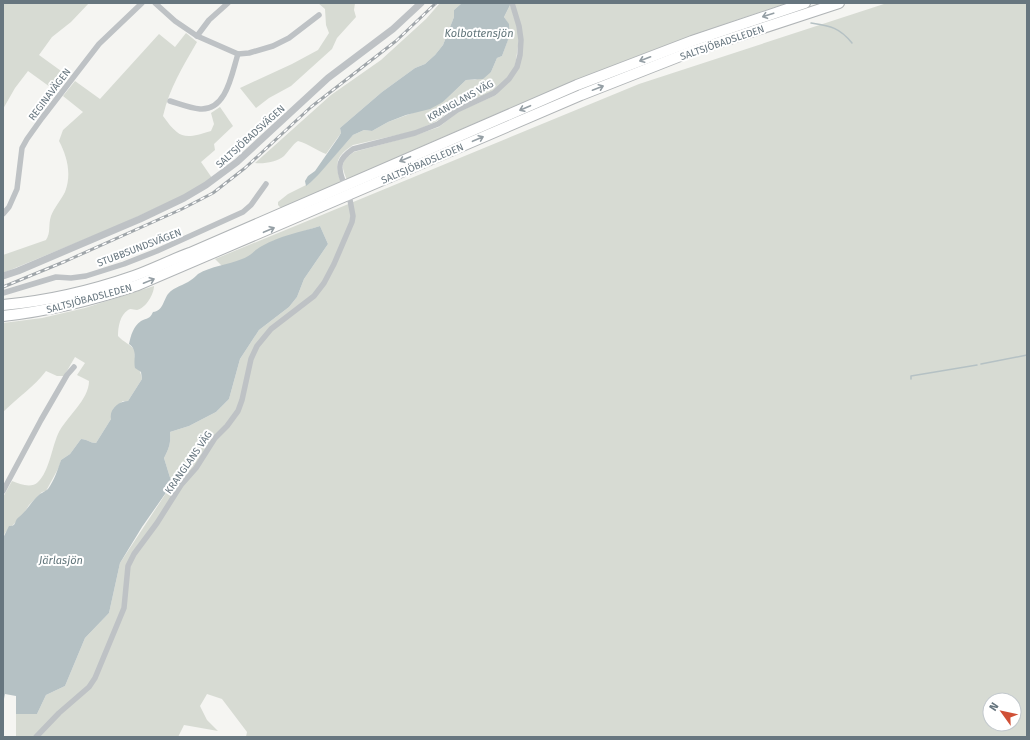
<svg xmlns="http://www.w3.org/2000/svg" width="1030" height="740" font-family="'Fira Sans',sans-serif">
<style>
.green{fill:#d7dbd3;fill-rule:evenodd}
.water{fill:#b5c1c4}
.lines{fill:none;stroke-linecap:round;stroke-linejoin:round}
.stream{stroke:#b5c1c4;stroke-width:1.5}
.motorway-casing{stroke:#b1b5b7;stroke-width:12}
.minor{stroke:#bec2c5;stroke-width:5.5}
.tertiary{stroke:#bec2c5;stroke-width:7}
.motorway{stroke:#fff;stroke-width:10}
.rail-casing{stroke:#a0a6aa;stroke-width:3}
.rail{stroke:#fff;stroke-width:1.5;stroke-dasharray:4.5;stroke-linecap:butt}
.oneway{stroke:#959fa5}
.labels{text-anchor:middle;stroke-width:4;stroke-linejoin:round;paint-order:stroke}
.street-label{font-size:10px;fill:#67767f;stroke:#fff}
.water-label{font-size:11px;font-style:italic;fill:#63777c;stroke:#fff}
</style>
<rect width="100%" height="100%" fill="#f5f5f2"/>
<g class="green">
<path d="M3,3h86l-18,19 -19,15 -13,18 29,21 -11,16 -29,-21 -13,17 -12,21z"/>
<path d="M318,3h37l-1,7 2,7 -19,21 -5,11 -41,37 -22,12 -13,10 -16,-20 52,-24 26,-14 11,-17 -3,-8 -1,-16z"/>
<path d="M440,3h22l-8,7v7l-11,28 -8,10 -10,9 -10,4 -33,24 -42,36 1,5 -15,21c-10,-4 -17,-10 -28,-13 -6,4 -9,10 -14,15 -7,6 -20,8 -29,7l76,-68 50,-35 45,-41z"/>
<path d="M514,3h274c-151,48 -297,112 -441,177 -6,-14 -7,-19 7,-28l62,-17 23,-8 19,-15 38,-17 26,-40z"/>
<path d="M887,3h140v734h-781l1,-5 -25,-33 -15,-5 -7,12 7,14 11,11 -34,-6 -6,12h-162v-23h21l9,-19 19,-9 20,-48 24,-25 11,-50 52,-79 -8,-26c5,-9 7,-15 6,-26l19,-6 27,-14 13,-13 11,-40 19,-29 30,-23 8,-10 7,-18 24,-35 -8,-18 -47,15 -32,23 -18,3 -8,-8 424,-175zM990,700h24v24h-24z"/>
<path d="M510,5l7,21 2,13 -4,28 -7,11 -15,13 -37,16 -21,15 -20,9 -62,14c-17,11 -19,19 -12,37l-60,26 -3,-3v-3l10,-8 22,-11 43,-48 11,-5 8,1 16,-9 49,-18 6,-2 23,-22h9l16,-8 6,-14 5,-2 8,-22 -1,-9 -5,-8z"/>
<path d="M186,33l11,9c-15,26 -27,45 -34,74 17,24 22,23 48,15l3,-7 -3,-11 9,-6 13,19 -19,18 1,6 -14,12 11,16 -19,13 -76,35 -114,47v-18l43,-15c5,-7 2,-15 5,-24 3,-8 10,-16 14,-24 7,-18 2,-36 -6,-51l4,-11 20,-18 -20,-16 12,-15 25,18 59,-65 16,13z"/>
<path d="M154,286c0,8 -8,22 -17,24 -4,0 -6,-2 -9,0 -8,5 -10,17 -10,26 5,6 13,8 17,15 -2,11 5,16 7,28l-14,22h-5l-10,8 -2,10 -15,24c-6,0 -9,-4 -15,-4l-11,15 -9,6 -2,7 -13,24 -4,1 -13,13 -6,10 -18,18 -2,5v-41l9,-16c8,3 19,8 26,1 11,-10 14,-35 20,-48 8,-17 31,-34 31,-53l-12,-6 8,-12 -10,-6 -11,19h-7l-11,-5c-12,16 -29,27 -43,41v-89l39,-5 43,-10z"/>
</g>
<g class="water">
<path d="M462,3h48v2l-6,12 5,7 1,10 -2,6 -6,16 -5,2 -6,14 -8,7 -17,1 -23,22 -13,7 -24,6 -18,7 -16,9 -8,-1 -11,5 -34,39 -9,9 -4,3 -1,-5 3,-5 7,-5 23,-33 3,-5 -1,-5 42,-36 33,-24 10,-4 10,-9 8,-10 11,-28v-7z"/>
<path d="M320,226l8,18 -24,35 -7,18 -8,10 -30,23 -19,29 -11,40 -13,13 -27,14 -19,6c1,11 -1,17 -6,26l8,26 -30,43 -22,36 -11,50 -24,25 -20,48 -19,9 -9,19h-21v-18l-11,-2 -2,10v-166l6,-12c8,1 5,-6 10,-9 8,-6 13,-17 21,-23 3,-2 6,-3 8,-5 6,-8 10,-20 13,-29l9,-6 11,-15c6,0 9,4 15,4l15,-24c-2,-10 8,-18 17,-18l14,-22 -1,-7 -6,-4c-2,-9 3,-18 -6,-24 2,-9 4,-17 12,-23 6,-3 9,-2 12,-9 10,-1 10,-11 15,-18 7,-8 15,-8 23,-14 3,-2 5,-4 7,-6 13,-8 30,-9 44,-15 9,-3 12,-9 20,-13 17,-10 39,-14 58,-20z"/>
</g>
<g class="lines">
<g class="stream">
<path d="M811,23c19,3 28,4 41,20"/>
<path d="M981,364l46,-9"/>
<path d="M911,379v-3l66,-11"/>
</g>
<defs>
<g id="motorway">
<path d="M3,305c45,-4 88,-14 131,-29 19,-7 37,-16 56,-23l387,-168 115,-44 113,-38"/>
<path d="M3,316c46,-5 90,-16 135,-31l443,-190 112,-44 146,-48"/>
</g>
</defs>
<use href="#motorway" class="motorway-casing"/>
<g class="minor">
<path d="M155,3l20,18 22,15 41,18 11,-1 24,-7 16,-8 30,-23"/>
<path d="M197,36l12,-16 19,-17"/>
<path d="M170,101c10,3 20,7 30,8 27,2 32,-37 38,-55"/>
<path d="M343,181c-6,-16 -4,-22 10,-32l62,-16 23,-9 19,-14 37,-17 15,-14 8,-12 3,-12 1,-15 -2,-14 -7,-23"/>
<path d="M3,214l6,-7 8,-18 5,-41 5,-9 15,-21 57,-74 43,-41"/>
<path d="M3,293l53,-16 15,1 15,-2 38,-12 33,-13 86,-39 8,-7 15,-21"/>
<path d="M3,491l38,-71 26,-45 7,-8"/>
<path d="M36,737l23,-24 30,-26 6,-9 29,-70 4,-42 6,-12 23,-31 24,-38 15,-17 19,-30 12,-12 11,-15 4,-11 9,-41 6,-13 14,-17 43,-33 10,-13 10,-19 18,-42 1,-6 -3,-16"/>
</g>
<path class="tertiary" d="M3,276l15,-5 122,-52 44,-21 22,-13 31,-23 91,-84 65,-49 28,-26"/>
<use href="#motorway" class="motorway"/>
<defs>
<path id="rail" d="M3,287l63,-26 116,-52 31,-16 32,-25 66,-61 85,-66 40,-38"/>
</defs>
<use href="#rail" class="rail-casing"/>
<use href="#rail" class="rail"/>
</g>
<defs><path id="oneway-shaft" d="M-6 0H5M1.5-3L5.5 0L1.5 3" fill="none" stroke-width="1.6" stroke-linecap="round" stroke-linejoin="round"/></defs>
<g class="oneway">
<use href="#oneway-shaft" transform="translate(768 15) rotate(162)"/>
<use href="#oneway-shaft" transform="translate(645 59) rotate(159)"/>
<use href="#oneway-shaft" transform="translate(598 88) rotate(-21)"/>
<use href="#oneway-shaft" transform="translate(525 108) rotate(157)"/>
<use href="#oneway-shaft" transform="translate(478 139) rotate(-23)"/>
<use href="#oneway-shaft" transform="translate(405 159) rotate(157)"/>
<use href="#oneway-shaft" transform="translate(269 230) rotate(-23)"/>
<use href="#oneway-shaft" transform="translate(149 281) rotate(-22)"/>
</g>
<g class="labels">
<g class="street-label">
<text transform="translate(722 42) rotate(-19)" y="4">SALTSJÖBADSLEDEN</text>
<text transform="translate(49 94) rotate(-53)" y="4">REGINAVÄGEN</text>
<text transform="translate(460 100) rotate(-29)" y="4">KRANGLANS VÄG</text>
<text transform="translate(250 136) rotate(-42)" y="4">SALTSJÖBADSVÄGEN</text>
<text transform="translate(422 163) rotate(-23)" y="4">SALTSJÖBADSLEDEN</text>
<text transform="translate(139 247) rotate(-21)" y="4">STUBBSUNDSVÄGEN</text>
<text transform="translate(89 298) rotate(-15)" y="4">SALTSJÖBADSLEDEN</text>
<text transform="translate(188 462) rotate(-55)" y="4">KRANGLANS VÄG</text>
</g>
<g class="water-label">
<text x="479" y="37">Kolbottensjön</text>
<text x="61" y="564">Järlasjön</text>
</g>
</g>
<rect width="1030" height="740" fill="none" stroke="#67767f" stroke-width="8"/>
<g transform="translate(1002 712) rotate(303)"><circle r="19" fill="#ffffff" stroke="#c2c8cc"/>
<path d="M0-3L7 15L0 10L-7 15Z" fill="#d05036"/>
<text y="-6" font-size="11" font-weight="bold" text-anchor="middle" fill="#67767f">N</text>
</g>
</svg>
